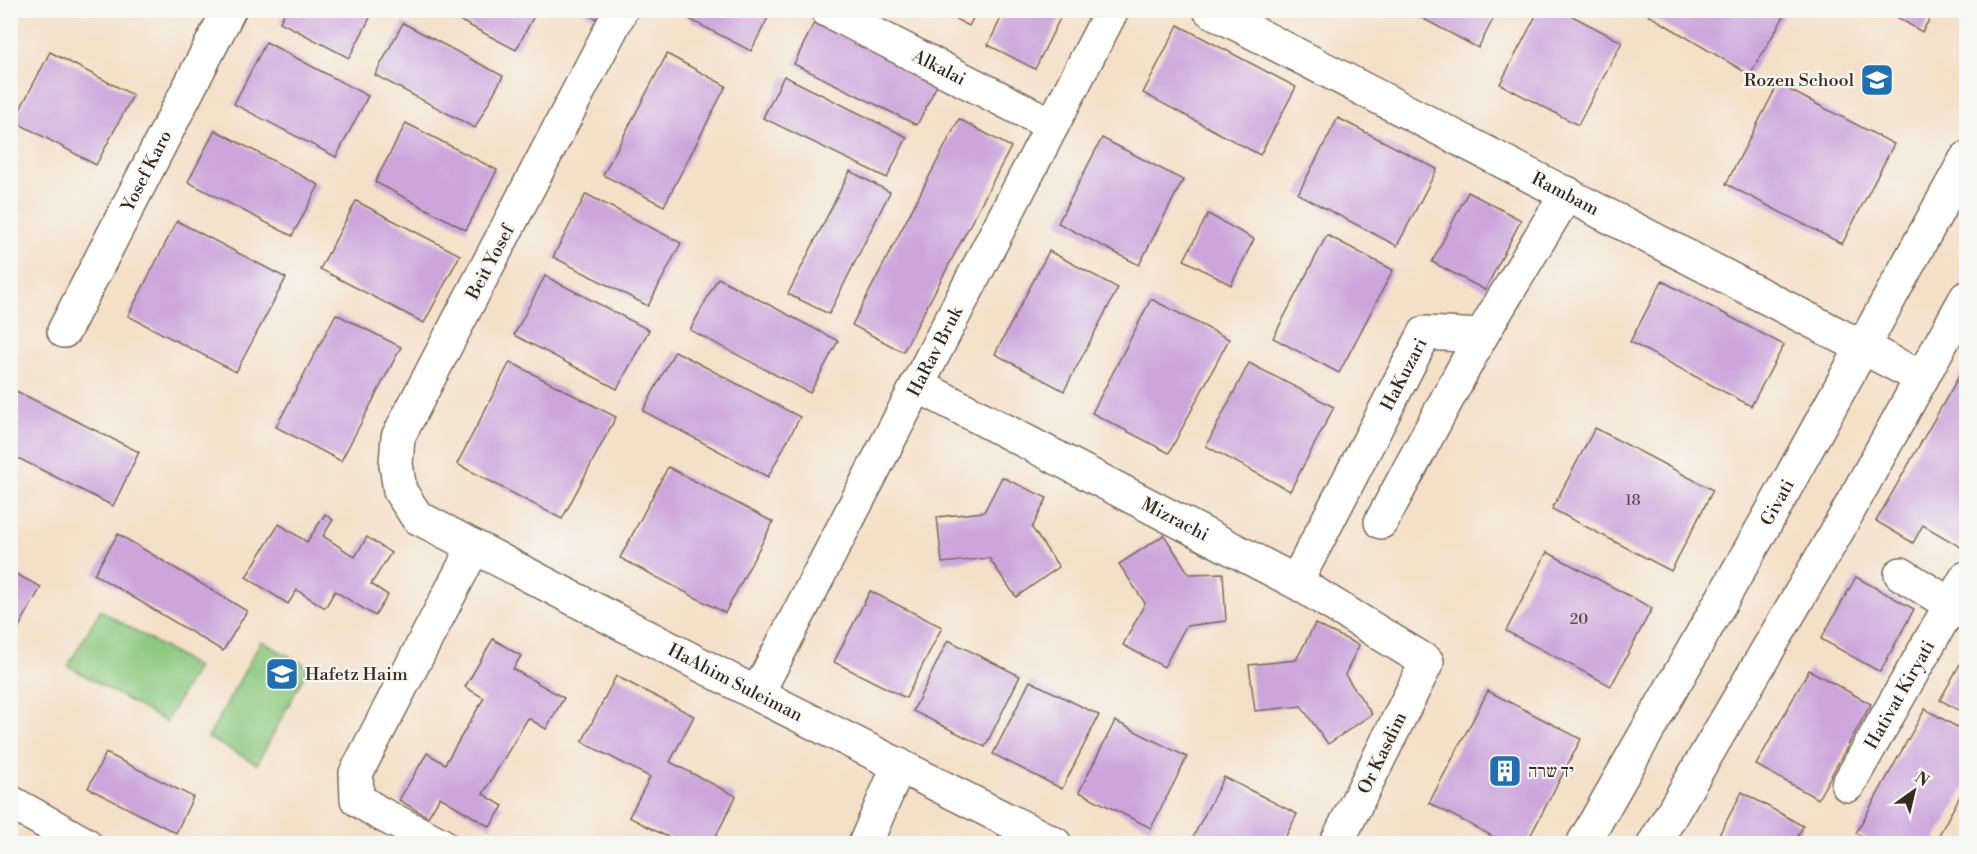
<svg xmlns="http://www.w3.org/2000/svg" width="1977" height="854" font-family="'Libre Bodoni','Frank Ruhl Libre',serif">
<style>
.green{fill:#8cc97f;stroke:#647a4e;stroke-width:1.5}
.building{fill:#cca5db}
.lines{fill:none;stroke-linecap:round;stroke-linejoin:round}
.minor-casing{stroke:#7c6a5a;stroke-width:36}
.minor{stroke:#fff;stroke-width:33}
.labels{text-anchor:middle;stroke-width:4.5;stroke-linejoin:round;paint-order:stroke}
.number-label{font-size:15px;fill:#5f494d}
.street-label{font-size:18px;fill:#3b2a1e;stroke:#f6f6f2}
.poi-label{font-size:18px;fill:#3b2a1e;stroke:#f6f6f2;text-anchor:start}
</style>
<rect width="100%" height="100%" fill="#f6f6f2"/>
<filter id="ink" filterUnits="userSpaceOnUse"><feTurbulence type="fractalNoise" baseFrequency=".0167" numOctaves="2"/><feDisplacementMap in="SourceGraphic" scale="12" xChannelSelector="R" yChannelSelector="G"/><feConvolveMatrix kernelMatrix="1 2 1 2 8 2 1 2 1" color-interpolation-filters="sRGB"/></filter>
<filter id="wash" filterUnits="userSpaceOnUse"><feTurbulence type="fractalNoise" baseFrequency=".008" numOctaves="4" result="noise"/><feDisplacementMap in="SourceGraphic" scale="24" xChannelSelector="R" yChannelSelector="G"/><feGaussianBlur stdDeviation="1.35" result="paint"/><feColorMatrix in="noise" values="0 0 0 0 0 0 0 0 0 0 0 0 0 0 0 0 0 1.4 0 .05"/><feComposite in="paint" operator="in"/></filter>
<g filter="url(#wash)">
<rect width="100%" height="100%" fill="#f4e0c8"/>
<g class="green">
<path d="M100,610l97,57 -31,55 -98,-56z"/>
<path d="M261,641l48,26 -52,97 -49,-26z"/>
</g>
<g id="blocks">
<g class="building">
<path d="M286,10h88l-25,48 -69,-36z"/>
<path d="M440,10h97l-21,40z"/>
<path d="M580,10h21l-4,9z"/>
<path d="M691,10h81l-21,41 -64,-33z"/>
<path d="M938,10h39l-8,16z"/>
<path d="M1005,10h59l-29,59 -47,-24z"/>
<path d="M1407,10h91l-20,38z"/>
<path d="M1539,10h22l61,32 -44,83 -78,-41z"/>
<path d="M1640,10h135l9,6 -34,59z"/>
<path d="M1885,10h50l-13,22z"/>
<path d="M403,23l100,53 -28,52 -100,-53z"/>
<path d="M814,23l124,60 -21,42 -123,-61z"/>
<path d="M1178,25l118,62 -36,68 -117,-62z"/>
<path d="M266,42l102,54 -32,61 -102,-53z"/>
<path d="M50,52l83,43 -37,70 -82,-44z"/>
<path d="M667,54l59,32 -62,120 -61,-31z"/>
<path d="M784,76l123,61 -20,41 -124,-60z"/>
<path d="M1778,84l116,60 -52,100 -116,-60z"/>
<path d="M1338,118l99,51 -40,77 -99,-52z"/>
<path d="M959,119l52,28 -108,205 -51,-27z"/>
<path d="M406,123l91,47 -31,60 -91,-48z"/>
<path d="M215,130l104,55 -27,51 -104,-54z"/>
<path d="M1102,138l81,42 -44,85 -81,-42z"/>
<path d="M850,171l40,21 -61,122 -41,-20z"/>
<path d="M1468,192l53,28 -36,70 -53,-28z"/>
<path d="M586,194l95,49 -33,63 -95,-49z"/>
<path d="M356,201l104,54 -36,68 -104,-54z"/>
<path d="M1208,214l46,25 -23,46 -47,-25z"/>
<path d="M177,221l109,57 -50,94 -108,-56z"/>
<path d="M1327,235l66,35 -54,103 -66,-35z"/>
<path d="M1049,251l69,37 -54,103 -69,-37z"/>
<path d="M545,276l104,54 -32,59 -103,-54z"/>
<path d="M718,278l120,63 -28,52 -120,-63z"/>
<path d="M1662,281l122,64 -33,61 -121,-64z"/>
<path d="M1151,299l78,40 -60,114 -77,-40z"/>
<path d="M336,314l65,33 -60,114 -65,-34z"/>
<path d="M675,351l125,66 -32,60 -125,-66z"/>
<path d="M510,362l106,55 -54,102 -105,-55z"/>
<path d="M1249,363l85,44 -44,84 -84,-45z"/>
<path d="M1966,364v75l-8,14 8,5v87l-2,4 -41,-24 -10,18 -37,-22z"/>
<path d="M10,388l129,64 -26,54 -103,-52z"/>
<path d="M1595,428l118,62 -42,81 -119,-62z"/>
<path d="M668,467l105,55 -48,91 -105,-55z"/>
<path d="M1002,477l45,21 -15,30 27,39 -43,30 -27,-39 -47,5 -5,-46 47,-5z"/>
<path d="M325,514l8,6 -10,16 32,21 12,-20 24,16 -20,31 17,11 -13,21 -40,-25 -10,17 -28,-18 -9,14 -42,-27 33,-53 28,18z"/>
<path d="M118,534l129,77 -24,40 -129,-77z"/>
<path d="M1164,535l25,39 34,-1 3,48 -40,5 -22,41 -41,-22 22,-42 -26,-39z"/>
<path d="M1547,552l105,56 -41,78 -105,-55z"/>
<path d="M10,571l31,16 -26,47 -5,-2z"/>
<path d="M1856,577l58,32 -34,63 -59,-33z"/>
<path d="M870,591l72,36 -36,71 -72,-36z"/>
<path d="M1315,624l44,21 -14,30 27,39 -44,30 -27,-38 -46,5 -6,-46 47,-5z"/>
<path d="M493,639l28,17 -8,13 51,29 -18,31 -18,-11 -45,76 20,12 -13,21 -50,-30 -12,20 -29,-17 28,-47 18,11 39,-66 -19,-11z"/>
<path d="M948,640l72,36 -35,71 -72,-36z"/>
<path d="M1960,664l6,4v46l-26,-14z"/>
<path d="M1809,670l62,34 -53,95 -62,-34z"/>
<path d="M616,676l78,40 -24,46 66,34 -24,48h-31l-52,-27 21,-40 -68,-35z"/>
<path d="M1030,681l69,34 -37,74 -69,-35z"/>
<path d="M1488,691l93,48 -55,105h-19l-78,-41z"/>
<path d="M1925,709l41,23v53l-32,59h-58l-20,-11z"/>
<path d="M1115,721l72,36 -36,71 -72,-36z"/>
<path d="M106,753l87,44 -17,36 -88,-45z"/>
<path d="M1224,777l73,37 -15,30 -91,-3z"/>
<path d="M1742,792l61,34 -9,18h-80z"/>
</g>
</g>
</g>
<g filter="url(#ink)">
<use href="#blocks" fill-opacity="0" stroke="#7c6a5a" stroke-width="1.5"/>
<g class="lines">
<defs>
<g id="minor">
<path id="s1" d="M621,10l-223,427 -2,27 4,27 17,26 340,177 298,150"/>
<path id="s2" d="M827,10l225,115"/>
<path id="s3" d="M1210,10l712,368"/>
<path id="s4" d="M64,331l165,-321"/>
<path id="s5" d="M917,385l379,197 131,80 -91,182"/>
<path d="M1381,522l100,-186"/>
<path d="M1901,574l65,40"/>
<path id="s6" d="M1296,582l129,-249 56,3 86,-143"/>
<path id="s7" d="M757,694l355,-684"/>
<path id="s8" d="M1848,785l118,-207"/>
<path d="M10,802l75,42"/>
<path d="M440,844l-61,-31 -22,-14 -1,-26 118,-226"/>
<path d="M865,844l34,-79"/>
<path id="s9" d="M1583,844l195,-343 188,-342"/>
<path d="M1654,844l182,-311 130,-235"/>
</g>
</defs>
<use href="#minor" class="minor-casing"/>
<use href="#minor" class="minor"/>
</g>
</g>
<defs>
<symbol id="school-square" viewBox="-11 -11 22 22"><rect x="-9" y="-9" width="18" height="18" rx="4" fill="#1f6fb2" stroke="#f6f6f2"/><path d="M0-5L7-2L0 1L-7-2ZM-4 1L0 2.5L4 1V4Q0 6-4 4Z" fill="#fff"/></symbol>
<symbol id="building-square" viewBox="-11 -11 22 22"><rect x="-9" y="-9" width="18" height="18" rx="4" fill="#1f6fb2" stroke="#f6f6f2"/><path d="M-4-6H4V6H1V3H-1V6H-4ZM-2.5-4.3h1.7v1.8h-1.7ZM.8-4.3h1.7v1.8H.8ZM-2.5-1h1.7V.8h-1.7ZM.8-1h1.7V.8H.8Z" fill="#fff"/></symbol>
</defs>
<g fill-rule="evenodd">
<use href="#school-square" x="1858" y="61" width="38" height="38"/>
<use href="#school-square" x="263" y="655" width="38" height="38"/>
<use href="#building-square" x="1486" y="752" width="38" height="38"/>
</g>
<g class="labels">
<g class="number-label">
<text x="1633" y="505">18</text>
<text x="1579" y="624">20</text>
</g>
<g class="street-label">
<text dy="6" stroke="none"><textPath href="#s2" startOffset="126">Alkalai</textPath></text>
<text dy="6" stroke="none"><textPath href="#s4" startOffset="180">Yosef Karo</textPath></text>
<text dy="6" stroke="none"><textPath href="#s3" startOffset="400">Rambam</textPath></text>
<text transform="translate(490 262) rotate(-62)" y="6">Beit Yosef</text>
<text dy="6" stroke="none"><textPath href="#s7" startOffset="386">HaRav Bruk</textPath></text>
<text dy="6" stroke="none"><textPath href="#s6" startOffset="234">HaKuzari</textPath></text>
<text dy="6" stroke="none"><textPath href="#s9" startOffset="393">Givati</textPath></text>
<text dy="6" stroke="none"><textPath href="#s5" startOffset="291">Mizrachi</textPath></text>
<text dy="6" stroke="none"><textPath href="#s1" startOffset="926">HaAhim Suleiman</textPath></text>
<text dy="6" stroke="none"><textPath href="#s8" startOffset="104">Hativat Kiryati</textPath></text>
<text transform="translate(1382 753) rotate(-64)" y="6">Or Kasdim</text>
</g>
<g class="poi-label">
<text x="1854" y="86" text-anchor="end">Rozen School</text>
<text x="305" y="680">Hafetz Haim</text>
<text x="1528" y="777">יד שרה</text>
</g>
</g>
<rect width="1977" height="854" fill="none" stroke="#f6f6f2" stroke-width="36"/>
<g transform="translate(1914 791) rotate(34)" stroke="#f6f6f2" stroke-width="4.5" paint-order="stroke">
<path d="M0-4.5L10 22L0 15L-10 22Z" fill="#3b2a1e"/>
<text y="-9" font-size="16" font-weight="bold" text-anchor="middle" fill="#3b2a1e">N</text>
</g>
</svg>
